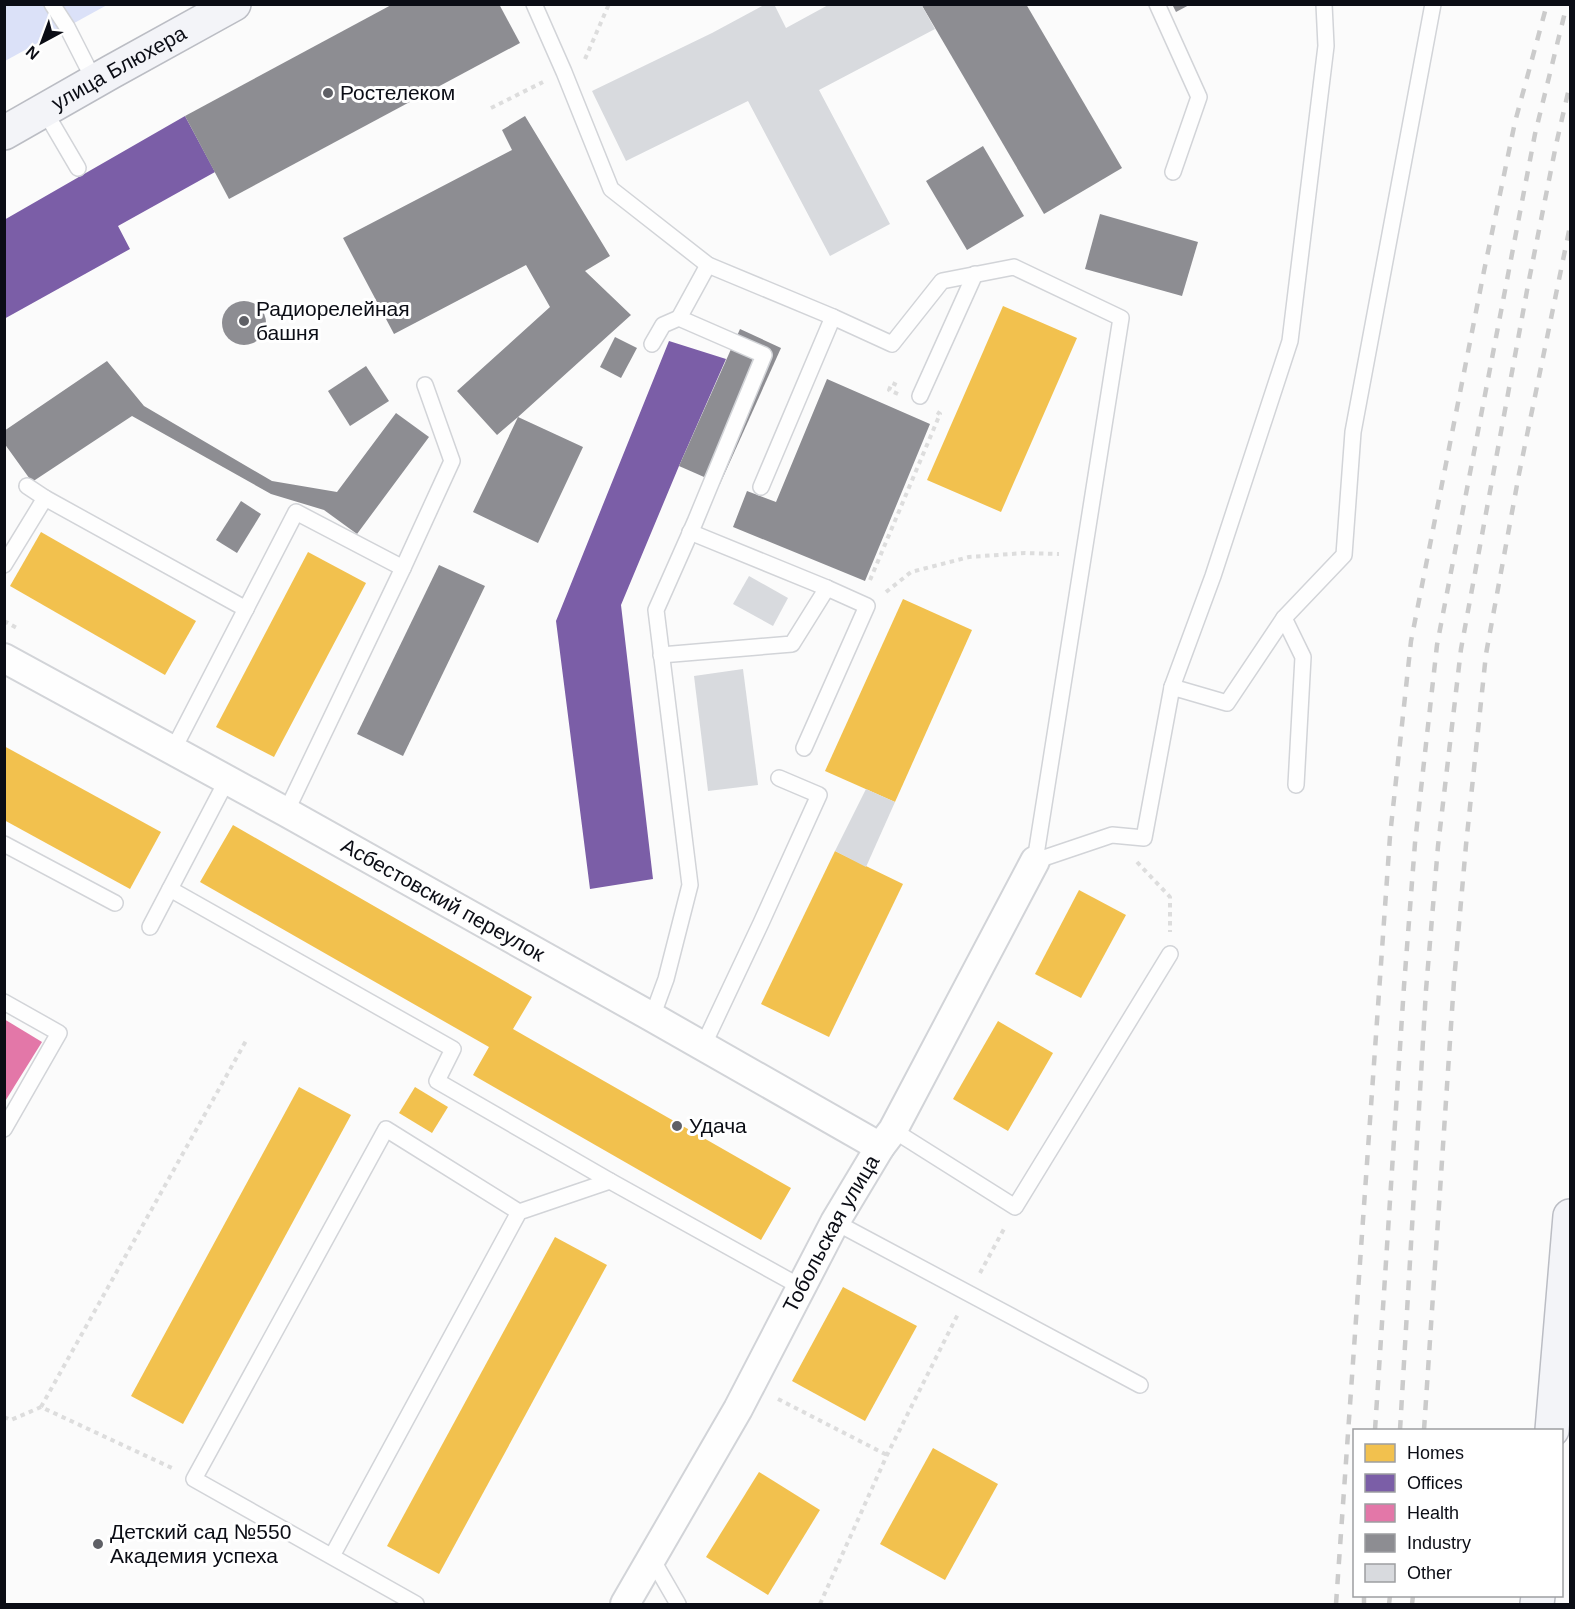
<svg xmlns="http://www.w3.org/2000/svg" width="1575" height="1609" font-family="Helvetica,sans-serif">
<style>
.green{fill:#dbe1f8}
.homes{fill:#f2c14e}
.offices{fill:#7b5ea7}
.health{fill:#e377a8}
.industry{fill:#8d8d92}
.building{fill:#d8dade}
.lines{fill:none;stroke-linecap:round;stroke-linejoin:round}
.lane-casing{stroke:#d2d4d8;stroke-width:18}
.street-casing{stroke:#d2d4d8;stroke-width:32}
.primary-casing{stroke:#bbbdc4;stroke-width:36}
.path{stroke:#ddd;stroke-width:4;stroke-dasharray:4.5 4.5;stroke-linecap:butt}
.lane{stroke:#fefefe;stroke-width:15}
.street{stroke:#fefefe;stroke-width:28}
.primary{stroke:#f3f4f8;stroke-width:33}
.rail{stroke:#cbcbcb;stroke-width:4.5;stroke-dasharray:10 10;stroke-linecap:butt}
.poi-dot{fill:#5f6066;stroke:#fff;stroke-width:2}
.labels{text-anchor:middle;stroke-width:6;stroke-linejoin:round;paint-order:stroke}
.street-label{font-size:21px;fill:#0b0d15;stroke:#fff}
.poi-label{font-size:21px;fill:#0b0d15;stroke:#fff;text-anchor:start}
</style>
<rect width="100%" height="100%" fill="#fbfbfb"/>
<path class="green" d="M5,5h102l-102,56z"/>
<g class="homes">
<path d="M1003,306l74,32 -76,174 -74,-32z"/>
<path d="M41,532l155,89 -31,54 -155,-89z"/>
<path d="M308,552l58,31 -92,174 -58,-30z"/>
<path d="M903,599l69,31 -77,172 -70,-31z"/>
<path d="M4,746l157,86 -31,57 -126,-69z"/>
<path d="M233,825l299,172 -19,32 278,159 -30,52 -288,-165 16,-28 -289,-165z"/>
<path d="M835,851l68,33 -74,153 -68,-33z"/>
<path d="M1079,890l47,25 -45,83 -46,-24z"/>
<path d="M998,1021l55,32 -45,78 -55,-32z"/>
<path d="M299,1087l52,28 -168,309 -52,-28z"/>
<path d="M415,1087l33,20 -16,26 -33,-20z"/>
<path d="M555,1237l52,28 -168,309 -52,-28z"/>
<path d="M843,1287l74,39 -52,95 -73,-40z"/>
<path d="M933,1448l65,36 -53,96 -65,-36z"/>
<path d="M759,1472l61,38 -52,85 -62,-38z"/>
</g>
<g class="offices">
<path d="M185,116l30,56 -97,54 12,23 -126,70v-99z"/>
<path d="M669,341l57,18 -47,107 -58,139 32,274 -63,10 -34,-268z"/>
</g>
<path class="health" d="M4,1019l38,23 -38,61z"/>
<g class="industry">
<path d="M393,4h106l21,39 -291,156 -44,-83z"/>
<path d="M921,4h105l96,164 -78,46z"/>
<path d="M1172,4h19l-15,8z"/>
<path d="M525,116l85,140 -25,15 46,44 -113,102 65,30 -45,96 -65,-31 45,-95 -21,18 -40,-44 93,-84 -24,-42 -132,69 -51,-96 169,-88 -10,-20z"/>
<path d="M983,146l41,70 -57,34 -41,-69z"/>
<path d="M1100,214l98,28 -16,54 -97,-27z"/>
<circle cx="244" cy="323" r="22"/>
<path d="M740,329l41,19 -61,136 -41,-18z"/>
<path d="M615,337l22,11 -16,30 -21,-11z"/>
<path d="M107,361l37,45 128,75 65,11 59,-79 33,24 -72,97 -33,-24 -53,-16 -139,-78 -100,66 -28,-39v-12z"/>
<path d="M366,366l23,35 -39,25 -22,-35z"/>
<path d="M827,379l103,45 -65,157 -132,-54 14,-36 29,11z"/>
<path d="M241,501l20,13 -24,39 -21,-13z"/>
<path d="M439,565l46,21 -82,170 -46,-22z"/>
</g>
<g class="building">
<path d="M766,4h8l12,24 44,-24h91l14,25 -116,61 71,134 -60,32 -82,-155 -122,60 -34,-70 120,-58z"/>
<path d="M749,576l39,22 -15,28 -40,-22z"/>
<path d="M743,669l15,116 -50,6 -14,-115z"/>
<path d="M866,789l29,13 -29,65 -31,-16z"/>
</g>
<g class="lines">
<defs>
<g id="lane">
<path d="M52,4l15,23 28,55"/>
<path d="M534,4l30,68 47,117 97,76 125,52 59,27 50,-63 72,-14 107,51 -86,543 77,-26 32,3 28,-151 55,16 57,-85 60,-63 9,-123 80,-428"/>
<path d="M1157,4l42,93 -26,75"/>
<path d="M44,110l34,58"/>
<path d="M652,344l11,-19 16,-7"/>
<path d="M920,396l55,-122"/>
<path d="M27,486l18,12"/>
<path d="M761,487l72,-170"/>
<path d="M690,532l137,56 40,18 -63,142"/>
<path d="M4,565l41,-67 201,111"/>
<path d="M1284,618l19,39 -7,128"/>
<path d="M661,655l131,-11 35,-56"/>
<path d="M1172,687l41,-111 77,-235 36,-295 -2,-42"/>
<path d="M173,750l123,-238 107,56"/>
<path d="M286,812l117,-244 49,-107 -27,-76"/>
<path d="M4,844l111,59"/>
<path d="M170,889l283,160 -16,32 173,100 191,106"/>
<path d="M150,927l77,-147"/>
<path d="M4,1002l55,31 -55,96"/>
<path d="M652,1017l14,-38 24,-94 -34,-275 39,-88 69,-167 -85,-37 29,-53"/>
<path d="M703,1046l58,-123 58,-128 -40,-17"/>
<path d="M893,1130l122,77 155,-253"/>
<path d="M835,1222l305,163"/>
<path d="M332,1556l187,-344 91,-31"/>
<path d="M652,1559l26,45"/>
<path d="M416,1604l-222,-125 192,-350 133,83"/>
</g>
<g id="street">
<path id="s1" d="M4,658l282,154 366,205 228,130"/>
<path id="s2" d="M625,1604l113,-195 97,-187 45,-75 13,-17 142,-269"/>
</g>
<g id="primary">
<path id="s3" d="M4,133l107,-61 123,-68"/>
<path d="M1552,1430l18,-214"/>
<path d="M1537,1604l1,-8"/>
</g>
</defs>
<use href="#lane" class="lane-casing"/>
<use href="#street" class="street-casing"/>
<use href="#primary" class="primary-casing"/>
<g class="path">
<path d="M585,59l24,-55"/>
<path d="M491,108l52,-26"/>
<path d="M898,394l-9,-4 3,-7 7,3"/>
<path d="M870,580l70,-166 -3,-2"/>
<path d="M886,592l25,-20 58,-15 56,-4 34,1"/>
<path d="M4,621l13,7"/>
<path d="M1137,862l33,35v35"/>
<path d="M980,1273l25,-46"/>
<path d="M778,1399l109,56"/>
<path d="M41,1407l206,-368"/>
<path d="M4,1417l7,3 30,-13 131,61"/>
<path d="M820,1604l67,-149 71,-141"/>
</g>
<use href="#lane" class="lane"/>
<use href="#street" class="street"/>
<use href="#primary" class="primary"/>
<g class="rail">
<path d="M1375,1430l29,-444 11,-143 22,-198 98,-511 32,-130"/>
<path d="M1400,1430l26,-440 12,-144 23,-197 67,-364 28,-140 14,-61"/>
<path d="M1424,1430l30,-449 12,-136 20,-191 33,-180 51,-248"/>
<path d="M1336,1604l54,-768 21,-195 73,-370 31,-149 32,-118"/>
<path d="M1364,1604v-8"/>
<path d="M1389,1604l1,-8"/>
<path d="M1412,1604l1,-8"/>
</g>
</g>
<g class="poi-dot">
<circle cx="328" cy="93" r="6"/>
<circle cx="244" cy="321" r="6"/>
<circle cx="677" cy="1126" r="6"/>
<circle cx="98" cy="1544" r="6"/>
</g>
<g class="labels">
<g class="street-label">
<text dy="7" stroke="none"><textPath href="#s3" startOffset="132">улица Блюхера</textPath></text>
<text dy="7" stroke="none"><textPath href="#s1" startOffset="501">Асбестовский переулок</textPath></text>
<text dy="7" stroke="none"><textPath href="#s2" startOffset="424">Тобольская улица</textPath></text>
</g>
<g class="poi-label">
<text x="340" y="100">Ростелеком</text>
<text x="256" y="316">Радиорелейная<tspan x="256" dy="24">башня</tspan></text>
<text x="689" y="1133">Удача</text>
<text x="110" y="1539">Детский сад №550<tspan x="110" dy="24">Академия успеха</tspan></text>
</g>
</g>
<rect width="1575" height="1609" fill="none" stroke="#0b0d15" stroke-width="12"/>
<rect x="1353" y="1429" width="210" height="168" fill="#ffffff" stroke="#9d9ea1" stroke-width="1.5"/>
<rect x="1365" y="1444" width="30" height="18" fill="#f2c14e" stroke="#9d9ea1" stroke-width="1.5"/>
<text x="1407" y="1459" font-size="18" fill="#0b0d15">Homes</text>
<rect x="1365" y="1474" width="30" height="18" fill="#7b5ea7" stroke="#9d9ea1" stroke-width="1.5"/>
<text x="1407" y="1489" font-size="18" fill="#0b0d15">Offices</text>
<rect x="1365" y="1504" width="30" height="18" fill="#e377a8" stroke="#9d9ea1" stroke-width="1.5"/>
<text x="1407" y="1519" font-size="18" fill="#0b0d15">Health</text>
<rect x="1365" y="1534" width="30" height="18" fill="#8d8d92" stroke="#9d9ea1" stroke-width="1.5"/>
<text x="1407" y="1549" font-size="18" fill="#0b0d15">Industry</text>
<rect x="1365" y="1564" width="30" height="18" fill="#d8dade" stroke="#9d9ea1" stroke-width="1.5"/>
<text x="1407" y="1579" font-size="18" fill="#0b0d15">Other</text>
<g transform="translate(42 42) rotate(221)" stroke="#ffffff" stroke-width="4.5" paint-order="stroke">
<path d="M0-4.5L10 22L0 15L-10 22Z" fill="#0b0d15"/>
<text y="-9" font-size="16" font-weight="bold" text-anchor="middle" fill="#0b0d15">N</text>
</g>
</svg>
